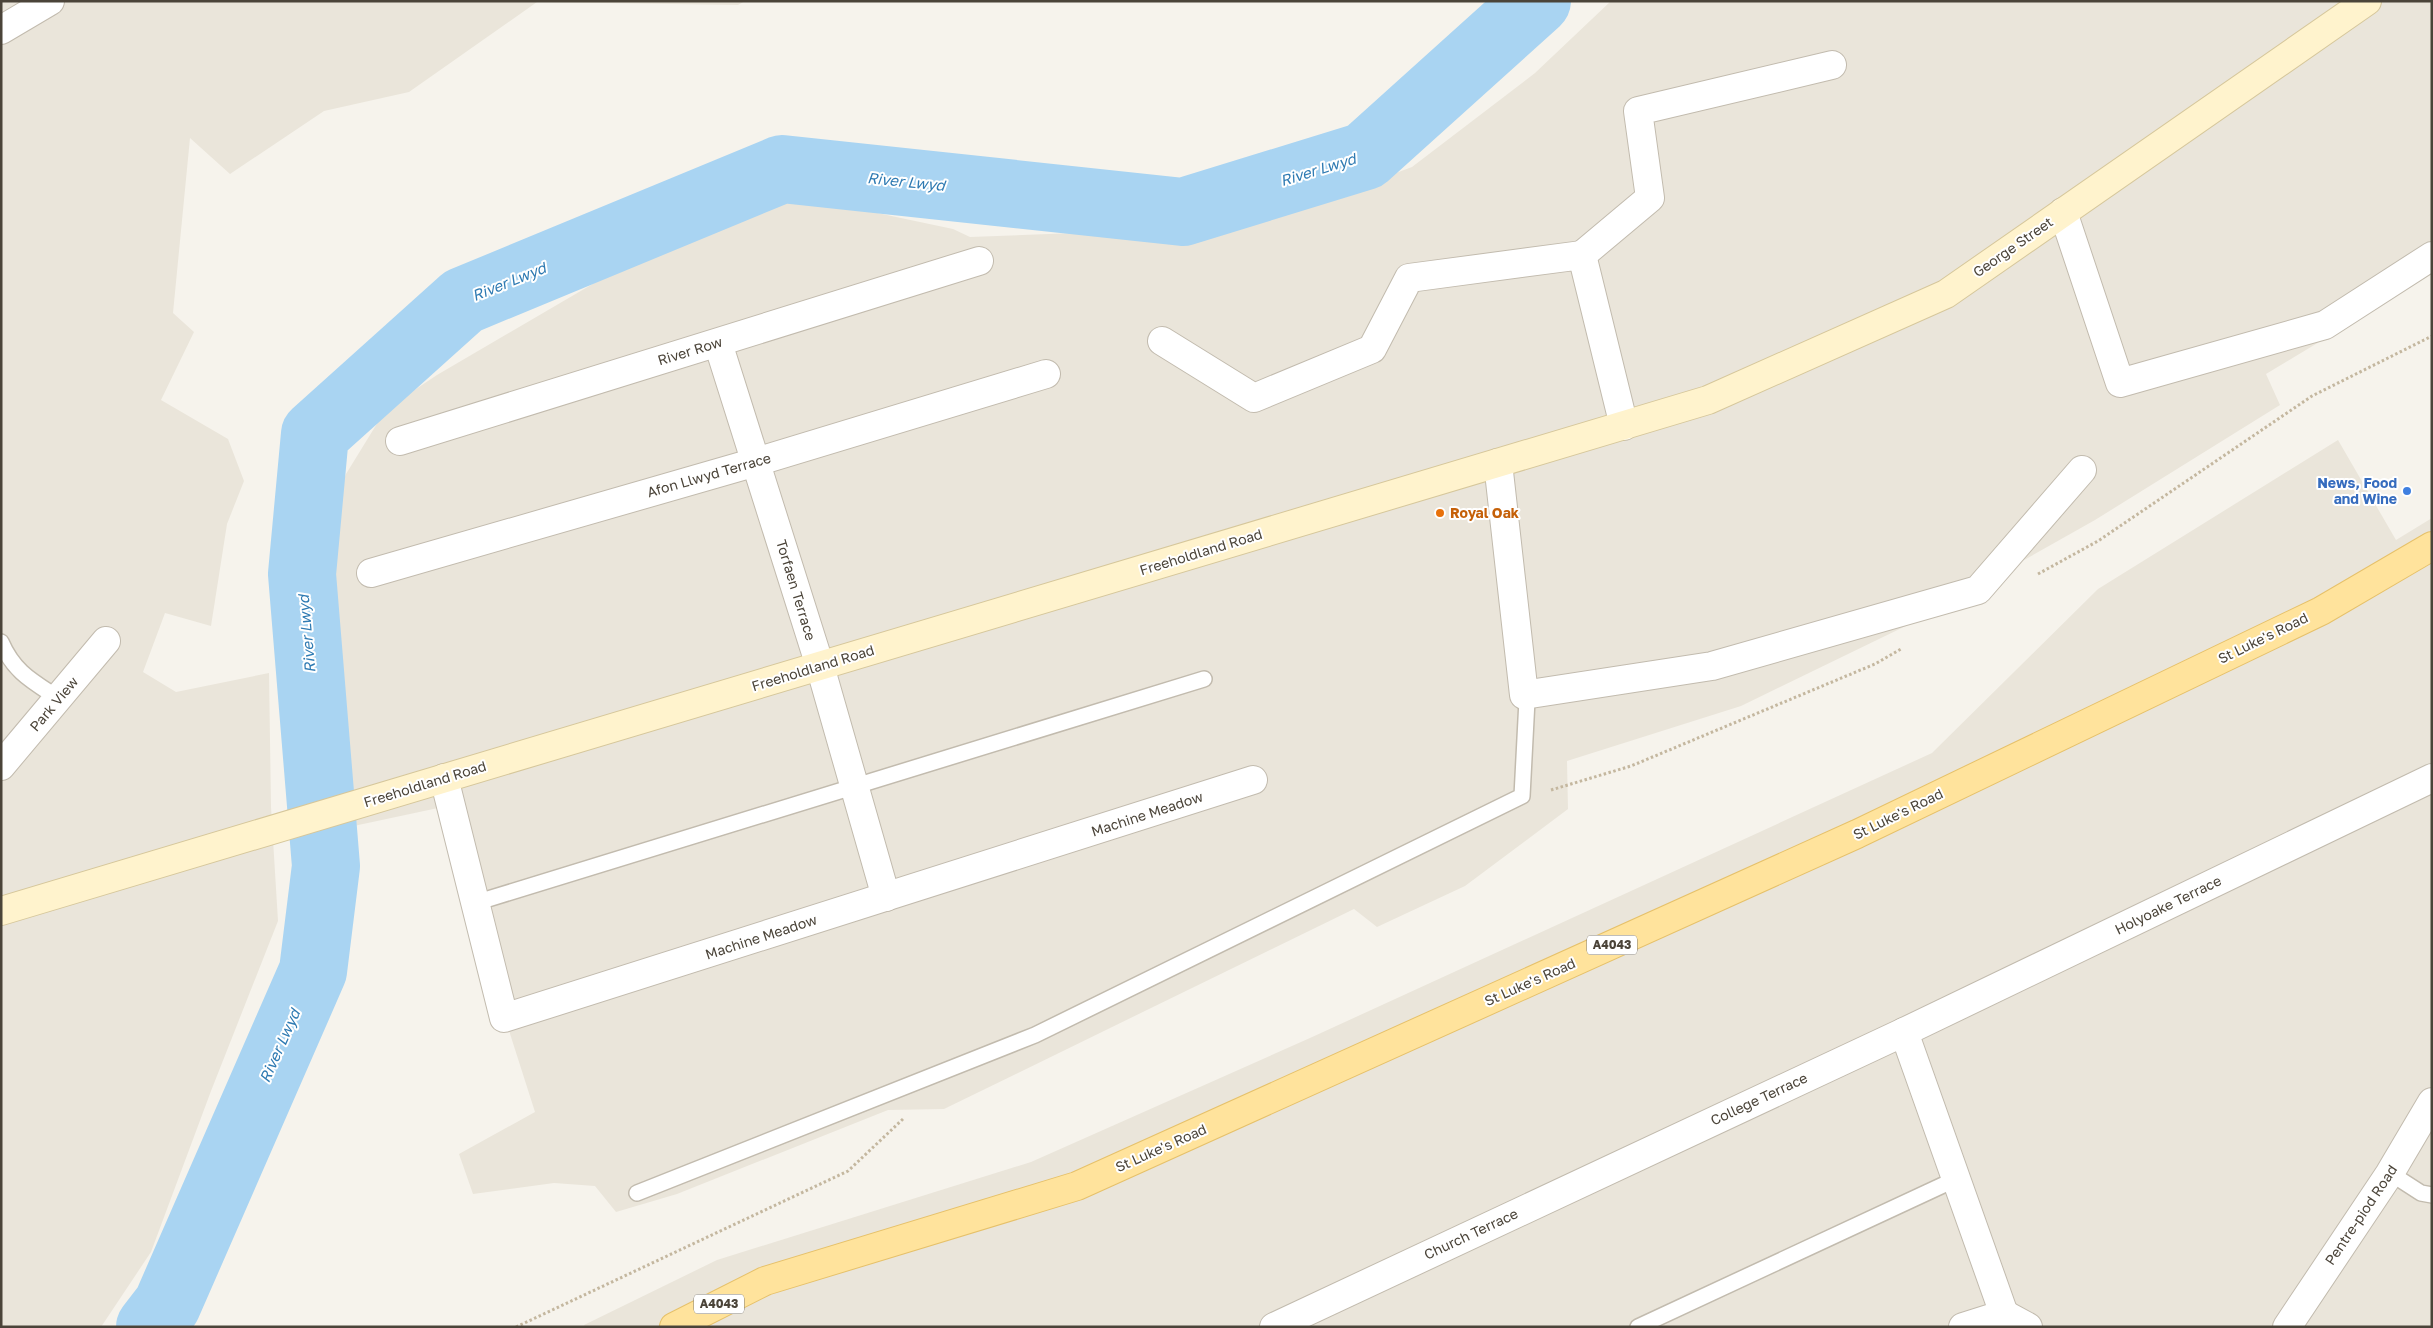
<svg xmlns="http://www.w3.org/2000/svg" width="2433" height="1328" font-family="'Golos Text',sans-serif">
<style>
.residential{fill:#eae5da}
.lines{fill:none;stroke-linecap:round;stroke-linejoin:round}
.river{stroke:#a9d4f2;stroke-width:68}
.lane-casing{stroke:#c2bbae;stroke-width:18}
.street-casing{stroke:#c2bbae;stroke-width:30}
.secondary-casing{stroke:#d6c79b;stroke-width:30}
.primary-casing{stroke:#e6c16a;stroke-width:30}
.path{stroke:#c4b79f;stroke-width:3;stroke-dasharray:2.5 2.5;stroke-linecap:butt}
.lane{stroke:#fff;stroke-width:15}
.street{stroke:#fff;stroke-width:28}
.secondary{stroke:#fff3cd;stroke-width:28}
.primary{stroke:#ffe39c;stroke-width:28}
.shop-dot{fill:#3f7fe0;stroke:#fff;stroke-width:2}
.food-dot{fill:#e8710a;stroke:#fff;stroke-width:2}
.labels{text-anchor:middle;stroke-width:4;stroke-linejoin:round;paint-order:stroke}
.shield{fill:#fff;stroke:#817c74;stroke-width:1}
.shield-label{font-size:12px;font-weight:bold;fill:#4b4439}
.street-label{font-size:14px;fill:#4b4439;stroke:#fff}
.shop-label{font-size:14px;font-weight:bold;fill:#366cbe;stroke:#fff;text-anchor:end}
.food-label{font-size:14px;font-weight:bold;fill:#c56008;stroke:#fff;text-anchor:start}
.water-label{font-size:15px;font-style:italic;fill:#2e7ab2;stroke:#fff}
</style>
<rect width="100%" height="100%" fill="#f6f3ec"/>
<g class="residential">
<path d="M1,1h744l-7,4 -201,-3 -128,90 -85,19 -94,63 -40,-36 -17,175 21,19 -33,68 67,39 16,42 -17,43 -16,102 -46,-13 -22,59 33,20 93,-19 2,134 7,114 -67,170 -60,161 -50,75h-100z"/>
<path d="M1611,1h821v273l-166,100 14,31 -185,115 -181,102 -173,84 -174,55 1,48 -103,77 -88,41 -23,-18 -410,200 -56,1 -211,84 -61,18 -21,-26 -41,-3 -81,11 -14,-40 76,-42 -97,-304 -89,19 -21,-211 -5,-83 23,-59 40,-65 51,-34 260,-152 54,-27 79,7 123,26 17,8 236,-9 99,-21 107,-40 123,-94z"/>
<path d="M2338,440l58,100 36,-22v809h-1847l-1,-2 133,-65 314,-98 279,-124 622,-285 166,-164z"/>
</g>
<g class="lines">
<path class="river" d="M150,1327l17,-22 146,-334 13,-105 -24,-292 13,-140 148,-133 319,-132 401,43 182,-56 172,-155"/>
<defs>
<g id="lane">
<path d="M1,642c13,30 31,39 57,56"/>
<path d="M475,903l729,-224"/>
<path d="M2390,1173l31,20 11,2"/>
<path d="M637,1193l398,-158 487,-239 5,-96 -3,-5"/>
<path d="M1638,1327l318,-148"/>
</g>
<g id="street">
<path d="M1,30l49,-29"/>
<path d="M2063,212l57,171 205,-58 107,-69"/>
<path d="M1582,255l68,-57 -12,-87 194,-46"/>
<path d="M1162,341l92,57 118,-49 37,-71 173,-23 42,171"/>
<path d="M718,343l102,323 66,231"/>
<path d="M400,441l579,-180"/>
<path d="M1498,463l26,232 188,-29 266,-76 104,-120"/>
<path d="M371,573l385,-111 290,-88"/>
<path d="M1,766l105,-125"/>
<path d="M444,778l60,240 749,-238"/>
<path d="M1904,1032l100,282"/>
<path d="M2004,1314l24,13"/>
<path d="M1274,1327l630,-295 528,-254"/>
<path d="M1963,1327l41,-13"/>
<path d="M2287,1327l103,-154 42,-71"/>
</g>
<path id="secondary" d="M1,911l1707,-511 238,-106 421,-293"/>
<path id="primary" d="M674,1327l91,-46 312,-95 780,-352 464,-223 111,-65"/>
</defs>
<use href="#lane" class="lane-casing"/>
<use href="#street" class="street-casing"/>
<use href="#secondary" class="secondary-casing"/>
<use href="#primary" class="primary-casing"/>
<g class="path">
<path d="M2038,574l60,-33 214,-145 120,-60"/>
<path d="M1551,790l80,-24 244,-102 26,-15"/>
<path d="M516,1327l332,-156 55,-52"/>
</g>
<use href="#lane" class="lane"/>
<use href="#street" class="street"/>
<use href="#secondary" class="secondary"/>
<use href="#primary" class="primary"/>
</g>
<circle class="shop-dot" cx="2407" cy="491" r="5"/>
<circle class="food-dot" cx="1440" cy="513" r="5"/>
<g class="labels">
<g class="shield">
<rect x="1587" y="935.5" width="50" height="19" rx="4"/>
<rect x="694" y="1294.5" width="50" height="19" rx="4"/>
</g>
<g class="shield-label">
<text x="1612" y="949">A4043</text>
<text x="719" y="1308">A4043</text>
</g>
<g class="street-label">
<text transform="translate(2013 247) rotate(-35)" y="5">George Street</text>
<text transform="translate(690 351) rotate(-17)" y="5">River Row</text>
<text transform="translate(709 475) rotate(-16)" y="5">Afon Llwyd Terrace</text>
<text transform="translate(1201 552) rotate(-17)" y="5">Freeholdland Road</text>
<text transform="translate(796 590) rotate(73)" y="5">Torfaen Terrace</text>
<text transform="translate(2263 638) rotate(-26)" y="5">St Luke's Road</text>
<text transform="translate(813 668) rotate(-17)" y="5">Freeholdland Road</text>
<text transform="translate(54 704) rotate(-50)" y="5">Park View</text>
<text transform="translate(425 784) rotate(-17)" y="5">Freeholdland Road</text>
<text transform="translate(1147 814) rotate(-18)" y="5">Machine Meadow</text>
<text transform="translate(1898 814) rotate(-26)" y="5">St Luke's Road</text>
<text transform="translate(2168 905) rotate(-26)" y="5">Holyoake Terrace</text>
<text transform="translate(761 937) rotate(-18)" y="5">Machine Meadow</text>
<text transform="translate(1530 982) rotate(-24)" y="5">St Luke's Road</text>
<text transform="translate(1759 1099) rotate(-25)" y="5">College Terrace</text>
<text transform="translate(1161 1148) rotate(-24)" y="5">St Luke's Road</text>
<text transform="translate(2361 1215) rotate(-56)" y="5">Pentre-piod Road</text>
<text transform="translate(1471 1234) rotate(-25)" y="5">Church Terrace</text>
</g>
<g class="shop-label">
<text x="2397" y="488">News, Food<tspan x="2397" dy="16">and Wine</tspan></text>
</g>
<g class="food-label">
<text x="1450" y="518">Royal Oak</text>
</g>
<g class="water-label">
<text transform="translate(1318 170) rotate(-17)" y="5">River Lwyd</text>
<text transform="translate(906 182) rotate(6)" y="5">River Lwyd</text>
<text transform="translate(509 282) rotate(-22)" y="5">River Lwyd</text>
<text transform="translate(307 634) rotate(-95)" y="5">River Lwyd</text>
<text transform="translate(280 1046) rotate(-66)" y="5">River Lwyd</text>
</g>
</g>
<rect width="2433" height="1328" fill="none" stroke="#4b4439" stroke-width="5"/>
</svg>
